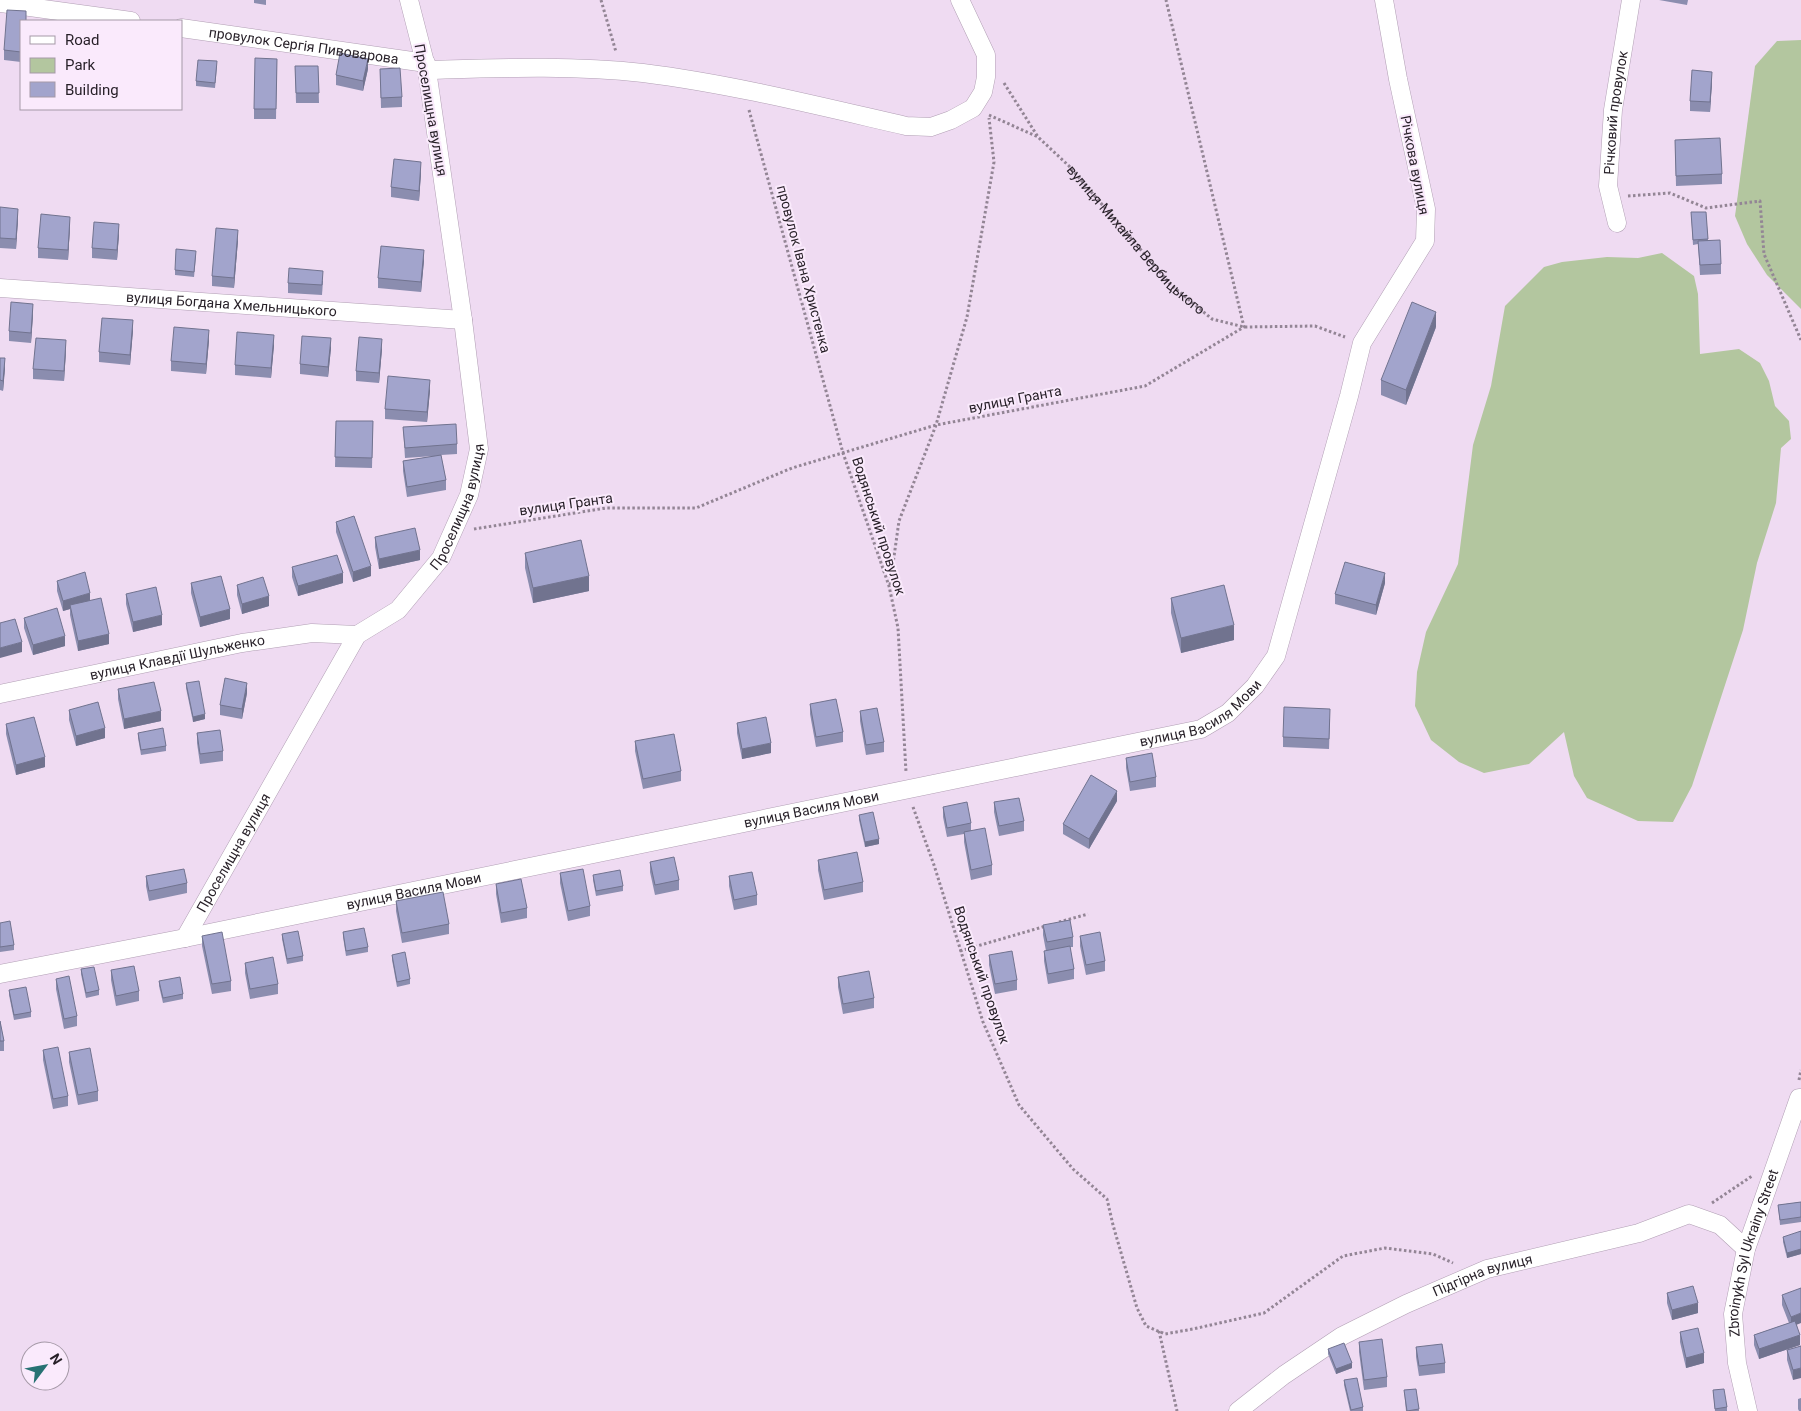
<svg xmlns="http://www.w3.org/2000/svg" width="1801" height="1411" font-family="Roboto,sans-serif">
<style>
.green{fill:#b3c69f}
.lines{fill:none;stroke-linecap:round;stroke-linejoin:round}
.street-casing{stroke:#b19fb4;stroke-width:19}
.path{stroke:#938595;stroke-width:3;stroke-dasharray:2.5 2.5;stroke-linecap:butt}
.street{stroke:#fff;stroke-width:18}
.wall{fill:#8b8daf}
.shaded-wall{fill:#71738f}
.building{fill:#a2a4cc;stroke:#71738f}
.labels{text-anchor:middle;stroke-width:4;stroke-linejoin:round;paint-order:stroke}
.street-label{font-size:14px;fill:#261f27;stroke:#faeafc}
</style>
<rect width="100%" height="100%" fill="#efdbf2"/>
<g class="green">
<path d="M1801,40v269l-34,-34 -20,-31 -12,-28 20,-150 22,-25z"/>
<path d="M1662,253l32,23 4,18 2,60 39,-5 21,14 9,18 6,25 14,15 2,18 -10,9 -5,55 -19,60 -14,67 -51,156 -19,36 -35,-1 -51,-23 -13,-22 -10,-44 -35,32 -45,9 -25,-11 -28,-22 -16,-34 2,-34 9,-40 32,-68 15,-119 18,-59 14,-80 39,-39 18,-5 45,-5 31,1z"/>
</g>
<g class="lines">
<defs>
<g id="street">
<path d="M0,3l131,18"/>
<path id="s2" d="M181,28l245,35"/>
<path d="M427,70c72,-2 144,-5 216,3 88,11 176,33 263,53l25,1 20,-7 22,-12 10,-16 3,-15v-22l-26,-55"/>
<path id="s3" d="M1617,223l-9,-37 5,-76 18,-110"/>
<path id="s4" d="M0,288l463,32"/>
<path id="s5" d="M0,694l242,-51 70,-10 45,2"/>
<path id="s6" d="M185,938l172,-303 41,-25 43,-52 28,-63 10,-46 -16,-129 -36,-250 -18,-70"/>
<path id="s7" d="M0,974l185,-36 1016,-209 27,-16 27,-27 21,-30 73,-260 13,-53 63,-102 1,-32 -28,-130 -14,-79"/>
<path id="s8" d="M1238,1411l46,-36 58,-39 64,-32 81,-35 152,-36 50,-19 31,11 26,24"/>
<path id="s9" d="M1748,1411l-11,-48 -4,-49 13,-65 53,-151h2"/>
</g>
</defs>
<use href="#street" class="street-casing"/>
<g class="path">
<path d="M601,0l15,52"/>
<path d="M1004,83l34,54"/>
<path d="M749,110l94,343 46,133 9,42 8,144"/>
<path id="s1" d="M989,115l49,22 31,29 102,119 41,34 32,8 71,-1 30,11"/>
<path d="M1628,196l42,-3 36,15 54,-7 4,53 37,86"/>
<path d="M474,529l132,-21h90l96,-40 144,-43 209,-39 99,-59 -78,-327"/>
<path d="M890,585l9,-64 37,-96 31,-108 27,-155 -5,-44"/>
<path d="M913,807l21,58 49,157 36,83 54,64 34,30 6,26 24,83 9,18 19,8 28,-5 71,-16 79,-57 42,-8 48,6 20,9"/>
<path d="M1059,922l29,-8"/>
<path d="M960,951l86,-25"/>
<path d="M1799,1080l2,-10"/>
<path d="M1712,1203l40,-27"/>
<path d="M1159,1331l18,80"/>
</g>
<use href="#street" class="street"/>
</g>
<g class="wall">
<path d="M254,0h12v5l-12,-2z"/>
<path d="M1659,0h29l-1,5z"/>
<path d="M21,21v41l-17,-2v-10z"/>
<path d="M277,59l-1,60h-22v-10z"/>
<path d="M217,66l-2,22 -19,-2v-5z"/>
<path d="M295,66h23l1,37h-23z"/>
<path d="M368,69l-5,22 -27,-6v-10z"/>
<path d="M380,69l22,28v10l-21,1z"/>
<path d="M1712,82l-2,30 -20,-1v-10z"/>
<path d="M1675,140l47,34v10l-46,2z"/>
<path d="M421,172l-2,29 -28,-4v-10z"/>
<path d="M0,207l18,12 -2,30 -16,-1z"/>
<path d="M1691,212h15l2,29 13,23v10l-21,1 -2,-31 -5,1z"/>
<path d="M70,227l-2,33 -30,-2v-10z"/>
<path d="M119,234l-2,26 -25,-2v-10z"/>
<path d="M238,240l-4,48 -22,-2v-10z"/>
<path d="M196,256l-2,21 -19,-2v-5z"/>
<path d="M424,260l-3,32 -43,-4v-10z"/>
<path d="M323,281l-1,14 -34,-2v-10z"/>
<path d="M33,314l-2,29 -22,-2v-10z"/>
<path d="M1436,327l-30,78 -25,-10v-15z"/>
<path d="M133,330l-3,35 -31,-3v-10z"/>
<path d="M209,340l-3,34 -35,-3v-10z"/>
<path d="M274,345l-3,33 -36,-3v-10z"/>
<path d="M331,348l-3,29 -28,-3v-10z"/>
<path d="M382,349l-3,34 -23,-2v-10z"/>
<path d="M66,350l-2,31 -31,-2v-10z"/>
<path d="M0,358l5,10 -2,23 -3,-1z"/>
<path d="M430,390l-3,32 -42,-3v-10z"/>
<path d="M336,421h37l-1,47 -37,-1z"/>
<path d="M403,427l54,17v10l-16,1 5,25v10l-39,7 -4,-26v-10l31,-5 -29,2z"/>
<path d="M336,522l35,54 -18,6 -17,-50z"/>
<path d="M375,537l45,23 -41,9 -4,-22z"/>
<path d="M525,553l64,38 -56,12 -8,-35z"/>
<path d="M292,567l51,16 -45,13 -6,-19z"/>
<path d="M57,581l33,19 19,44 -31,7 -8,-36v-6l-7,2 -6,-20z"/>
<path d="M191,583l39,36 -30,8 -9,-34z"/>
<path d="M1385,583l-9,32 -41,-11v-10z"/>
<path d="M237,585l32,21 -27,8 -5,-19z"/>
<path d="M126,594l36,31 -29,7 -7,-28z"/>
<path d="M1171,598l63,42 -53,13 -10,-40z"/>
<path d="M24,618l41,28 -32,9 -9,-27z"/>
<path d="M186,683l19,36 -12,3 -7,-34z"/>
<path d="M118,689l43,32 -37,8 -6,-30z"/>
<path d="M247,693l-5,26 -22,-4v-10z"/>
<path d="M810,704l33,28v10l-27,5 -6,-33z"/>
<path d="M69,710l36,28 -29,8 -7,-26z"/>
<path d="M860,711l24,31v10l-18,3 -6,-34z"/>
<path d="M1330,719l-1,30 -46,-2v-10z"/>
<path d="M737,723l34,30 -29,6 -5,-26z"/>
<path d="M6,724l39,43 -29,8 -10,-41z"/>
<path d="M138,733l28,13v5l-25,4 -3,-17z"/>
<path d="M197,733l26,18v10l-23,3 -3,-21z"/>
<path d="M635,741l46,30v10l-38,8 -8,-38z"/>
<path d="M1126,758l30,19v10l-26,4 -4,-23z"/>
<path d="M1117,801l-28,48 -26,-15v-10z"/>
<path d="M994,802l30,19v10l-25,5 -5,-24z"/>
<path d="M943,807l28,16v7l21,35v10l-21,5 -7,-38v-8l-17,3 -4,-20z"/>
<path d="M859,815l20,29 -14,3 -6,-27z"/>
<path d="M818,860l45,22v10l-39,8 -6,-30z"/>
<path d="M650,862l29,18v10l-24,5 -5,-23z"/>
<path d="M560,873l30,33v10l-22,5 -8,-38z"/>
<path d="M593,875l30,11v5l-27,5 -3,-16z"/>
<path d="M146,876l41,7v10l-38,8 -3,-15z"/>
<path d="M729,876l28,19v10l-23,5 -5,-24z"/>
<path d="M496,884l31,24v10l-26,5 -5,-29z"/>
<path d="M396,901l53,23v10l-47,9 -6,-32z"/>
<path d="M0,923l14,22v5l-14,2z"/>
<path d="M1043,925l30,12v10h-3l4,22v10l-26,5 -4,-23v-10h2l-3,-16z"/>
<path d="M343,932l25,15v5l-22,4 -3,-19z"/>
<path d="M282,934l21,22v5l-16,3 -5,-25z"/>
<path d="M202,936l29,45v10l-19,3 -10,-48z"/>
<path d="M1080,936l25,25v10l-19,4 -6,-29z"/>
<path d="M392,955l18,24v5l-13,3 -5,-27z"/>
<path d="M989,955l28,25v10l-22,4 -6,-29z"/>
<path d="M245,963l33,21v10l-28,5 -5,-26z"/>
<path d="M81,969l18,21v5l-13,3 -5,-24z"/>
<path d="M111,970l28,21v10l-23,5 -5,-26z"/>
<path d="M838,977l36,21v10l-31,6 -5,-27z"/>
<path d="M56,979l21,37v10l-13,3 -8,-40z"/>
<path d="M159,981l24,13v5l-20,4 -4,-17z"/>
<path d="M9,990l22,22v5l-17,3 -5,-25z"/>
<path d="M0,1021l4,20v10h-4z"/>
<path d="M43,1050l25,46v10l-15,3 -10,-49z"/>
<path d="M69,1052l29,39v10l-20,4 -9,-43z"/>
<path d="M1801,1202v20l-21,3 -2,-20z"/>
<path d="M1801,1233v21l-14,4 -4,-16v-5z"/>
<path d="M1667,1293l31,20 -26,7 -5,-17z"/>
<path d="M1782,1295l15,30 3,20 -41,14 -5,-14v-10l35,-12 -7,-18z"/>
<path d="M1680,1332l24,31 -18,5 -6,-26z"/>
<path d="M1359,1342l28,35v10l-23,3 -5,-38z"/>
<path d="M1801,1346l-8,34 -6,-20v-10z"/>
<path d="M1416,1347l29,16v10l-26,3 -3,-19z"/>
<path d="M1328,1349l24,19 -16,6 -8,-20z"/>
<path d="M1344,1380l19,27v4h-13l-6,-26z"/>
<path d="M1416,1389l3,22h-13l-2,-21z"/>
<path d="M1713,1390l14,17v4h-12z"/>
<path d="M1801,1398v13h-2l-1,-2v-10z"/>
</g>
<g class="shaded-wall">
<path d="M368,59v10l-5,22v-10z"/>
<path d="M1712,72v10l-2,30v-10z"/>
<path d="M421,162v10l-2,29v-10z"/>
<path d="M18,209v10l-2,30v-10z"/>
<path d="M70,217v10l-2,33v-10z"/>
<path d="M119,224v10l-2,26v-10z"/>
<path d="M238,230v10l-4,48v-10z"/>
<path d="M424,250v10l-3,32v-10z"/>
<path d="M33,304v10l-2,29v-10z"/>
<path d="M1436,312v15l-30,78v-15z"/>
<path d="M133,320v10l-3,35v-10z"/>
<path d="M209,330v10l-3,34v-10z"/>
<path d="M274,335v10l-3,33v-10z"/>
<path d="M331,338v10l-3,29v-10z"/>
<path d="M382,339v10l-3,34v-10z"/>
<path d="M66,340v10l-2,31v-10z"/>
<path d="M5,358v10l-2,23v-10z"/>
<path d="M430,380v10l-3,32v-10z"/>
<path d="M420,550v10l-41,9v-10z"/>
<path d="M371,566v10l-18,6v-10z"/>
<path d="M343,573v10l-45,13v-10z"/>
<path d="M1385,573v10l-9,32v-10z"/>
<path d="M589,576v15l-56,12v-15z"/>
<path d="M90,593v10l-20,2v4l-7,2v-10z"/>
<path d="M269,596v10l-27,8v-10z"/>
<path d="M230,609v10l-30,8v-10z"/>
<path d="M162,615v10l-29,7v-10z"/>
<path d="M1234,625v15l-53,13v-15z"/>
<path d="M109,634v10l-31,7v-10z"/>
<path d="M65,636v10l-32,9v-10z"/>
<path d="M22,642v10l-22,6v-10z"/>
<path d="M247,683v10l-5,26v-10z"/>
<path d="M161,711v10l-37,8v-10z"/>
<path d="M205,714v5l-12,3v-5z"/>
<path d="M105,728v10l-29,8v-10z"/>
<path d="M771,743v10l-29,6v-10z"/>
<path d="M45,757v10l-29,8v-10z"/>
<path d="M1117,791v10l-28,48v-10z"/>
<path d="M879,839v5l-14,3v-5z"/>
<path d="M1801,1249v5l-14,4v-5z"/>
<path d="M1698,1303v10l-26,7v-10z"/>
<path d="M1801,1313v10l-10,4v-10z"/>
<path d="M1800,1335v10l-41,14v-10z"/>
<path d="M1704,1353v10l-18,5v-10z"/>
<path d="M1352,1363v5l-16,6v-5z"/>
<path d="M1801,1368v10l-8,2v-10z"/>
</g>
<g class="building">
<path d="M7,10l19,1v10h-5v31l-17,-2z"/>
<path d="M340,53l28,6 -5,22 -27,-6z"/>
<path d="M255,58l22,1 -1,50h-22z"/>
<path d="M198,60l19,1 -2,22 -19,-2z"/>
<path d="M295,66h23l1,27h-23z"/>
<path d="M400,68l2,29 -21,1 -1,-29z"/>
<path d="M1692,70l20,2 -2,30 -20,-1z"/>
<path d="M1720,138l2,36 -46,2 -1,-36z"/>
<path d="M394,159l27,3 -2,29 -28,-4z"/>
<path d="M0,207l18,2 -2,30 -16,-1z"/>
<path d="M1691,212h15l2,27 -15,1z"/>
<path d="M41,214l29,3 -2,33 -30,-2z"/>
<path d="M94,222l25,2 -2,26 -25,-2z"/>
<path d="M216,228l22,2 -4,48 -22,-2z"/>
<path d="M1720,240l1,24 -21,1 -2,-24z"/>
<path d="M381,246l43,4 -3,32 -43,-4z"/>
<path d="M176,249l20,2 -2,21 -19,-2z"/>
<path d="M289,268l34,3 -1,14 -34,-2z"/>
<path d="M11,302l22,2 -2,29 -22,-2z"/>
<path d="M1412,302l24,10 -30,78 -25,-10z"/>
<path d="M102,318l31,2 -3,35 -31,-3z"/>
<path d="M174,327l35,3 -3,34 -35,-3z"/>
<path d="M237,332l37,3 -3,33 -36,-3z"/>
<path d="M302,336l29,2 -3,29 -28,-3z"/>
<path d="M359,337l23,2 -3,34 -23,-2z"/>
<path d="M36,338l30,2 -2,31 -31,-2z"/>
<path d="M0,358h5l-2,23 -3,-1z"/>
<path d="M388,376l42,4 -3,32 -42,-3z"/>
<path d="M336,421h37l-1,37 -37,-1z"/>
<path d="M456,424l1,20 -52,4 -2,-21z"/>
<path d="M441,455l5,25 -39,7 -4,-26z"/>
<path d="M354,516l17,50 -18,6 -17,-50z"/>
<path d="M415,528l5,22 -41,9 -4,-22z"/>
<path d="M581,540l8,36 -56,12 -8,-35z"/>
<path d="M337,555l6,18 -45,13 -6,-19z"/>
<path d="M1345,562l40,11 -9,32 -41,-11z"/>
<path d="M85,572l5,21 -27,8 -6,-20z"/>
<path d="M221,576l9,33 -30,8 -9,-34z"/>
<path d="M263,577l6,19 -27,8 -5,-19z"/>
<path d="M1224,585l10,40 -53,13 -10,-40z"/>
<path d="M156,587l6,28 -29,7 -7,-28z"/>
<path d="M101,598l8,36 -31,7 -8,-36z"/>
<path d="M57,608l8,28 -32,9 -9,-27z"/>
<path d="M15,619l7,23 -22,6v-25z"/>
<path d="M225,678l22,5 -5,26 -22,-4z"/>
<path d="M199,681l6,33 -12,3 -7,-34z"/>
<path d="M154,682l7,29 -37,8 -6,-30z"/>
<path d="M836,699l7,33 -27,5 -6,-33z"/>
<path d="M98,702l7,26 -29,8 -7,-26z"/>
<path d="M1284,707l46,2 -1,30 -46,-2z"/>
<path d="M877,708l7,34 -18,3 -6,-34z"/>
<path d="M34,717l11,40 -29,8 -10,-41z"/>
<path d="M766,717l5,26 -29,6 -5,-26z"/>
<path d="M163,728l3,18 -25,4 -3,-17z"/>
<path d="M220,730l3,21 -23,3 -3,-21z"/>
<path d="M674,734l7,37 -38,8 -8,-38z"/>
<path d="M1152,753l4,24 -26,5 -4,-24z"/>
<path d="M1091,775l26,16 -28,48 -26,-15z"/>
<path d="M1019,798l5,23 -25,5 -5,-24z"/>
<path d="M967,802l4,21 -24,5 -4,-21z"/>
<path d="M873,812l6,27 -14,3 -6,-27z"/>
<path d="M985,828l7,37 -21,5 -7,-38z"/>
<path d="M857,852l6,30 -39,8 -6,-30z"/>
<path d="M674,857l5,23 -24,5 -5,-23z"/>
<path d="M184,869l3,14 -38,8 -3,-15z"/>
<path d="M583,869l7,37 -22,5 -8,-38z"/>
<path d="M620,870l3,16 -27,5 -3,-16z"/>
<path d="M752,872l5,23 -23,5 -5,-24z"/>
<path d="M521,879l6,29 -26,5 -5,-29z"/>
<path d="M443,892l6,32 -47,9 -6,-32z"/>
<path d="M1070,920l3,17 -26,5 -4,-17z"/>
<path d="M10,921l4,24 -14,2v-24z"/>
<path d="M364,928l4,19 -22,4 -3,-19z"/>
<path d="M298,931l5,25 -16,3 -5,-25z"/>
<path d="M222,932l9,49 -19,3 -10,-48z"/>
<path d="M1100,932l5,29 -19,4 -6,-29z"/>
<path d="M1070,946l4,23 -26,5 -4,-23z"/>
<path d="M1012,951l5,29 -22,4 -6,-29z"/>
<path d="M405,952l5,27 -13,3 -5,-27z"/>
<path d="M273,957l5,27 -28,5 -5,-26z"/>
<path d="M134,966l5,25 -23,5 -5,-26z"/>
<path d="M94,967l5,23 -13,3 -5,-24z"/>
<path d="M869,971l5,27 -31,6 -5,-27z"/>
<path d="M69,976l8,40 -13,3 -8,-40z"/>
<path d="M180,977l3,17 -20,4 -4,-17z"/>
<path d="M26,987l5,25 -17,3 -5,-25z"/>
<path d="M0,1021l4,20h-4z"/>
<path d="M58,1047l10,49 -15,3 -10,-49z"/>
<path d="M90,1048l8,43 -20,4 -9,-43z"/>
<path d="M1801,1202v15l-21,3 -2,-15z"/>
<path d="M1801,1231v18l-14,4 -4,-16z"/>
<path d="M1693,1286l5,17 -26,7 -5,-17z"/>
<path d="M1801,1288v25l-10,4 -9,-22z"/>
<path d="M1795,1321l5,14 -41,14 -5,-14z"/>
<path d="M1698,1328l6,25 -18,5 -6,-26z"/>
<path d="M1382,1339l5,38 -23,3 -5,-38z"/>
<path d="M1344,1343l8,20 -16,6 -8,-20z"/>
<path d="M1442,1344l3,19 -26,3 -3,-19z"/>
<path d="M1801,1346v22l-8,2 -6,-20z"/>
<path d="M1357,1378l6,29 -12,3 -7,-30z"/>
<path d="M1416,1389l3,20 -12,2 -3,-21z"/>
<path d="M1724,1389l3,18 -12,2 -2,-19z"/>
</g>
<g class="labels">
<g class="street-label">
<text dy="5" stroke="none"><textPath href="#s2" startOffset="124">провулок Сергія Пивоварова</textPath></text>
<text transform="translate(431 110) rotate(80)" y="5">Проселищна вулиця</text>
<text dy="5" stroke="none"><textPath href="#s3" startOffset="112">Річковий провулок</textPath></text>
<text transform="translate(1415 165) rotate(79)" y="5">Річкова вулиця</text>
<text dy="5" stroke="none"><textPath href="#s1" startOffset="196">вулиця Михайла Вербицького</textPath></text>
<text transform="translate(804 269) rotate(75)" y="5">провулок Івана Христенка</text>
<text dy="5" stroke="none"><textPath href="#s4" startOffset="232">вулиця Богдана Хмельницького</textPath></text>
<text transform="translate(1015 399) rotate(-11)" y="5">вулиця Гранта</text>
<text transform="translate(566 504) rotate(-8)" y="5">вулиця Гранта</text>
<text dy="5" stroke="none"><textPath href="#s6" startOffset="518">Проселищна вулиця</textPath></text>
<text transform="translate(879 526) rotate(72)" y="5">Водянський провулок</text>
<text dy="5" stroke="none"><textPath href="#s5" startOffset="181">вулиця Клавдії Шульженко</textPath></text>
<text dy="5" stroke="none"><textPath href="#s7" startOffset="1232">вулиця Василя Мови</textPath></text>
<text dy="5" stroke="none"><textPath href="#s7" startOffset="828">вулиця Василя Мови</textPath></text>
<text dy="5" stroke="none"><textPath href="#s6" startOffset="98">Проселищна вулиця</textPath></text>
<text dy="5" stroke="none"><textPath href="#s7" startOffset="422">вулиця Василя Мови</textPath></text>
<text transform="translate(982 975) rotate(71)" y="5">Водянський провулок</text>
<text dy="5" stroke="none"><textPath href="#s9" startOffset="162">Zbroinykh Syl Ukrainy Street</textPath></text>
<text dy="5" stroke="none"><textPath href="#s8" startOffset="282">Підгірна вулиця</textPath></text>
</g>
</g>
<rect x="20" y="20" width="162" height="90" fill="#faeafc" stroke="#a599a7"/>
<rect x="30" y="36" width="25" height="8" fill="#ffffff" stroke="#a599a7"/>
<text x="65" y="45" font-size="15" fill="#261f27">Road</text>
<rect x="30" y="58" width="25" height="15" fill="#b3c69f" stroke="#a599a7"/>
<text x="65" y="70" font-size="15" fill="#261f27">Park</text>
<rect x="30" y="82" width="25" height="15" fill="#a2a4cc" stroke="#a599a7"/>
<text x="65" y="95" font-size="15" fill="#261f27">Building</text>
<g transform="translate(45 1366) rotate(58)"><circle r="24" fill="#faeafc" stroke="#a599a7"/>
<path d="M0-4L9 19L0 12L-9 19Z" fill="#277273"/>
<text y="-8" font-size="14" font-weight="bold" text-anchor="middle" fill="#261f27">N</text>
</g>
</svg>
